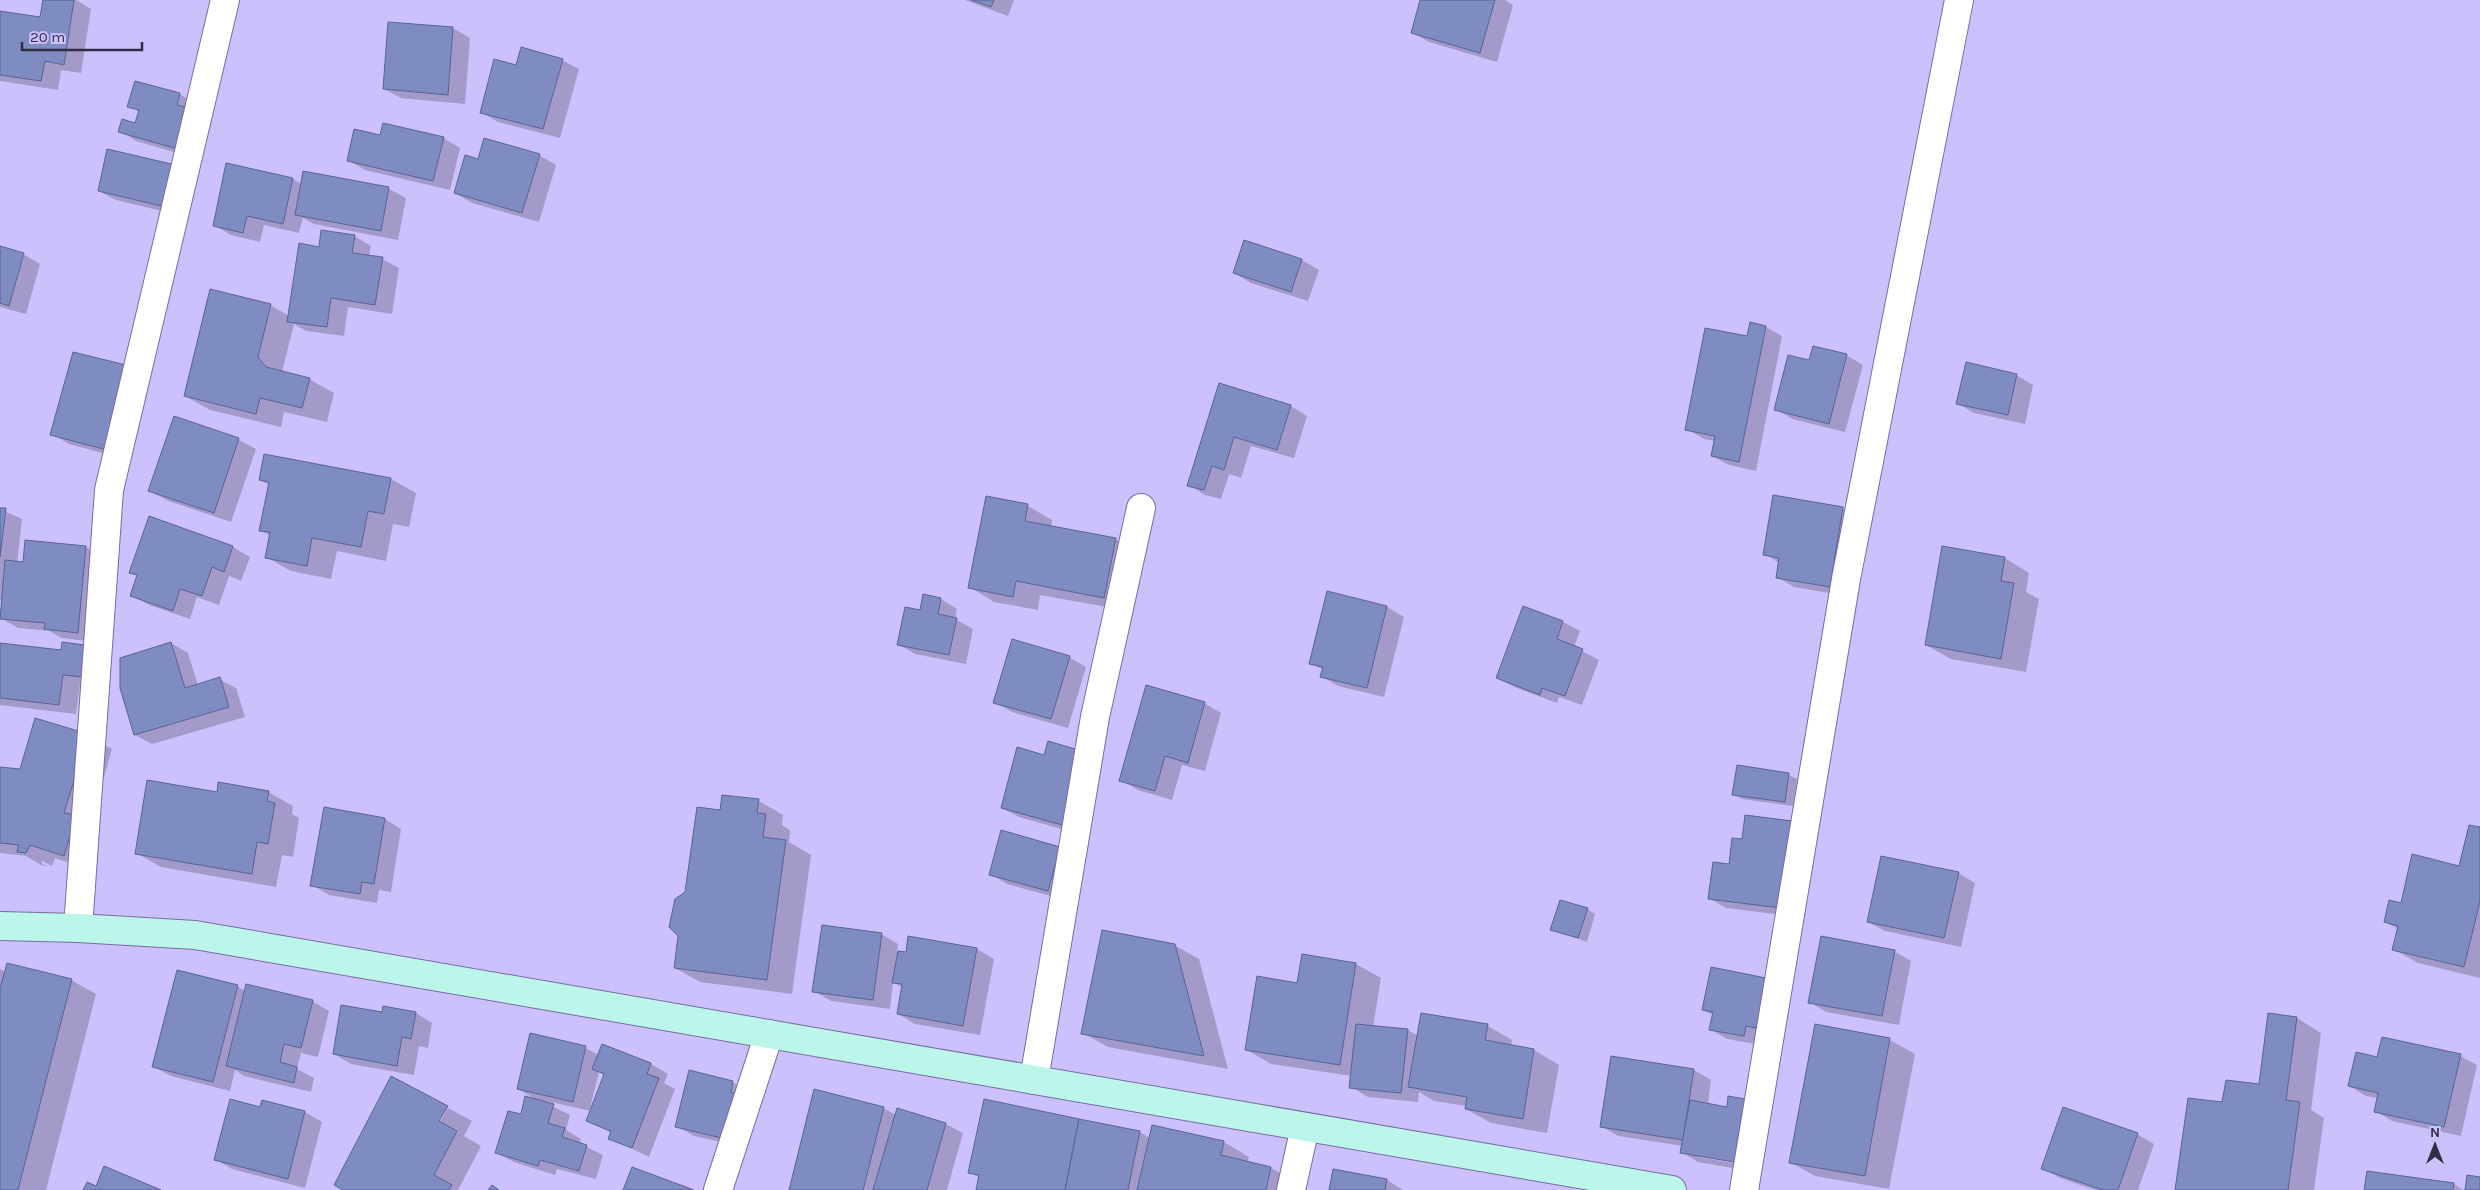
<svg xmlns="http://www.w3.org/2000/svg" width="2480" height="1190" font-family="Karla,sans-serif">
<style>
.shadow{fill:#0003;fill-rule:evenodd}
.building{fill:#7e8cc2;stroke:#576396}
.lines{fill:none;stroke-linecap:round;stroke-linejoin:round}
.street-casing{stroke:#786ca2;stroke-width:30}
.secondary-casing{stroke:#786ca2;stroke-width:30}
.street{stroke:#fff;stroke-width:28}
.secondary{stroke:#bcf6ea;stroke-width:28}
</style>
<rect width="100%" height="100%" fill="#ccc1fc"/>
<g class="shadow">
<path d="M44,0h32l15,9 -10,64 -20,-3 -3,20 -58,-9v-69l41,7z"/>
<path d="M965,0h49l-6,16z"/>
<path d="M1421,0h84l8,5 -16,57 -68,-20 -17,-9z"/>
<path d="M389,23l64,5 17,10 -5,66 -64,-6 -17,-9z"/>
<path d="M562,60l17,9 -19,69 -62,-16 -17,-10 36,-45z"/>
<path d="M180,94l16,10 2,55 -62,-18 -16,-10 16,-7 4,-12 -11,-6z"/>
<path d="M381,136l62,2 17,10 -10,42 -85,-20 -17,-10z"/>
<path d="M108,151l79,66 -71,-17 -17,-9z"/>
<path d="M539,155l17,10 -17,57 -67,-19 -17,-10 24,-33z"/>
<path d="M304,172l85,17 17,9 -8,42 -84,-16 -11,-6 -4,15 -35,-8 -4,17 -29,-7 -17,-10 79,-46 9,6z"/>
<path d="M354,236l17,10 -2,11 13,2 17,9 -7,46 -44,-7 -4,29 -38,-5 -12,-7 -12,48 27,7 25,14 -7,29 -43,-10 -3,15 -71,-17 -25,-14 85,-91 19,11 31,-68z"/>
<path d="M1244,242l58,18 17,10 -11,31 -57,-18 -17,-10z"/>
<path d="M0,247l23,7 17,10 -14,50 -26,-7z"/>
<path d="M1766,327l16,9 -26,135 -27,-6 -17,-9 3,-15 -11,-2 -17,-10 61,-91z"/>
<path d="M74,353l50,106 -55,-15 -17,-10z"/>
<path d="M1846,355l17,10 -18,67 -53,-13 -16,-10 34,-47z"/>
<path d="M2016,375l17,10 -8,39 -51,-11 -17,-10z"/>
<path d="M1220,385l71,21 16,10 -13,42 -43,-12 -10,32 -12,-4 -8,25 -16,-4 -16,-10z"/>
<path d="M174,418l65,22 17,9 -25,73 -65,-22 -16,-9z"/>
<path d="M265,455l126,24 25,14 -7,34 -16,-3 -7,37 -49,-10 -6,28 -40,-8 -25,-14 4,-21 -10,-6 9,-45 -9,-5z"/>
<path d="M1028,506l24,14 -1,7 64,12 25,14 -11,58 -89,-16 -2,15 -44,-8 -24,-15z"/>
<path d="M1842,508l17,10 -12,78 -53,-9 -17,-10 2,-14 -14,-9z"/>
<path d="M0,509l22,10 -5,44h7l62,-16 17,10 -8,85 -33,-4 -13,-7 -31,-3 -17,-10 2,-18h-3z"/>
<path d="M150,518l83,29 17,10 -9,24 -12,-5 -10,29 -22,-8 -7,22 -41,-14 -17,-10 6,-19 -7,-4z"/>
<path d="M2005,558l24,15 -3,19 13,7 -13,73 -75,-13 -25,-14z"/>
<path d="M941,599l16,10 -2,10 18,10 -7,35 -51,-10 -17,-10 23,-33z"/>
<path d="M1387,607l17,10 -20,80 -46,-11 -17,-10 2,-6 -12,-7z"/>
<path d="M1563,622l17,9 -6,16 25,13 -17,45 -23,-8 -2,6 -43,-16 -17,-10z"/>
<path d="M171,643l17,10 10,32 21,-6 17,9 9,29 -93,27 -17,-9z"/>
<path d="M0,645l62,6 37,35 -19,-2 -4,30 -76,-9z"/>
<path d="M1069,657l17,10 -18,61 -56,-16 -17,-10z"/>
<path d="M1204,703l17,10 -16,58 -23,-6 -10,35 -34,-10 -17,-10z"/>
<path d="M87,735l25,14 -22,76 10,6 -11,38 -34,-11 -3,8 -10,-5v3l5,2h-4l-17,-10 -26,-3v-85l21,3z"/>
<path d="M1018,749l61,85 -60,-17 -17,-9z"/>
<path d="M1789,775l8,4 -4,27 -51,-7 -8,-5z"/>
<path d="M268,792l25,14 -1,8 7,4 -6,39 -11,-2 -6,32 -115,-20 -25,-14 82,-59z"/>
<path d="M759,801l24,14 -1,10 8,5 -1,12 22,13 -19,139 -92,-12 -25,-14 11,-76 35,-80z"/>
<path d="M385,819l16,10 -10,63 -12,-2 -2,13 -48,-8 -17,-10z"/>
<path d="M2480,829v149l-62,-15 -25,-14 5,-20 -13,-7 17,-18 58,-37z"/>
<path d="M1743,840l55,77 -72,-9 -17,-10z"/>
<path d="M1060,848l5,52 -58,-16 -16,-10z"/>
<path d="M1958,873l17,10 -14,64 -76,-16 -17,-9z"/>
<path d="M1587,909l8,5 -8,28 -36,-13z"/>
<path d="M881,934l17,10 -1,8 10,2 3,-16 67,11 17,10 -14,76 -65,-11 -17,-10 5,-26 -10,-6 -3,27 -59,-8 -17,-10z"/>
<path d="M1174,945l25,14 29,110 -120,-22 -25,-14z"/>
<path d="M1894,951l17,10 -12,64 -73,-13 -16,-10z"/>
<path d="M1356,964l25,14 -8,49 35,3 10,6 70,-10 24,14 -1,6 23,4 25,15 -12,68 -56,-10 -25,-14 1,-3 -33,-5 -15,-9 -1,10 -50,-5 -17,-10 1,-11 -81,-12 -24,-14 51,-66z"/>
<path d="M0,969l6,3 65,8 25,14 -50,196h-46z"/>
<path d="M1770,980l-9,65 -34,-6 -17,-10 3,-14 -10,-5z"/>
<path d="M237,986l8,5 67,10 17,10 -11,46 -17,-4 -4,16 17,9 -3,14 -67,-16 -9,-6 -5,21 -59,-15 -17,-9z"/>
<path d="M383,1013h33l16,10 -4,25 -9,-2 -5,29 -63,-11 -17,-10z"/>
<path d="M2297,1018l24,15 -10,77 13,8 -10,72h-138l47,-86 37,-18z"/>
<path d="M1816,1026l74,14 25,14 -26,135 -74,-13 -25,-14z"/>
<path d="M603,1045l48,19 17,10 -4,9 11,6 -26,68 -39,-19 1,-5 -24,-12 4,-10 -45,-10v2l24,12 -4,15 15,9 -1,5 23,11 -7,24 -39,-10 -2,6 -41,-13 -17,-9 24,-38 16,-15 -19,-11 67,-41 14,7zM599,1072l6,3 -13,33h-2z"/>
<path d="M2460,1056l17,9 -16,71 -69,-15 -17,-10 3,-13 -12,-2 -17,-10 29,-27z"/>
<path d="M1694,1070l17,10 -3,24 20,4 1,-11 16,3 17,10 -12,61 -52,-9 -16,-10 1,-6 -65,-10 -17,-10zM1698,1154l42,8 -1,2 -41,-7z"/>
<path d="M732,1082l17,10 -6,55 -49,-11 -17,-10z"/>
<path d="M263,1101l42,11 17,10 -17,66 -73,-19 -17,-10 46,-50z"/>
<path d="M448,1108l24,13 -8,15 17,10 -23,44h-114l91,-64 2,1z"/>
<path d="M883,1108l13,7 2,-6 48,15 17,9 -16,57h-157z"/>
<path d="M1153,1126l71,16 25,15 -2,5 24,6 25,14 -2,8h-317l3,-12 -11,-6 171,-40 10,6z"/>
<path d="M2137,1134l17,10 -16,46h-43l-35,-12 -17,-10z"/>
<path d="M1334,1171l53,9 16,10h-72z"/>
<path d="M2454,1184l9,6h-98z"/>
</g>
<g class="building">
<path d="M43,0h31l-10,65 -19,-4 -4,20 -41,-6v-64l40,6z"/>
<path d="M971,0h23l-3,7z"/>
<path d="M1420,0h75l-15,53 -69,-20z"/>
<path d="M388,22l65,5 -5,68 -65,-6z"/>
<path d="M521,47l42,12 -20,70 -63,-16 14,-54 22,6z"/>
<path d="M135,81l45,12 -3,12 15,4 -11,41 -63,-18 4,-13 13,4 4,-13 -12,-3z"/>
<path d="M383,123l61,14 -11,44 -86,-20 7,-32 26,6z"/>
<path d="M484,138l56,16 -18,59 -68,-20 11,-38 13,4z"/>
<path d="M107,149l73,17 -10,42 -72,-17z"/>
<path d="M226,163l67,15 -10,46 -36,-8 -4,17 -30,-7z"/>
<path d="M303,171l86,16 -8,44 -86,-16z"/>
<path d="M321,230l34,5 -3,18 31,4 -8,48 -44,-7 -4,29 -40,-5 12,-79 20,4z"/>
<path d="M1244,240l58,19 -11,33 -58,-19z"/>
<path d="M0,246l24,7 -15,53 -9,-3z"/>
<path d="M210,289l61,15 -13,53 8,10 44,11 -8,30 -42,-10 -4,16 -72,-18z"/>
<path d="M1750,322l16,4 -27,136 -28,-6 4,-20 -30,-6 20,-102 42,8z"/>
<path d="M1813,346l34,8 -18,70 -55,-14 14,-55 21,5z"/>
<path d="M73,352l57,14 -23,84 -57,-15z"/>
<path d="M1966,362l51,12 -9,41 -52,-11z"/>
<path d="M1219,383l72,22 -14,45 -43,-13 -10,33 -12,-4 -8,24 -17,-4z"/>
<path d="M174,416l65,22 -25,75 -66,-22z"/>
<path d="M264,454l127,24 -7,36 -16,-3 -7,36 -49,-9 -5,28 -42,-8 5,-26 -11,-1 10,-49 -10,-2z"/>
<path d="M1773,495l70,12 -13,80 -54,-9 3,-20 -16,-3z"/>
<path d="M986,496l42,8 -3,17 91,17 -12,60 -88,-17 -3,16 -45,-9z"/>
<path d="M0,508h6l-6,49z"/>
<path d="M149,516l84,30 -9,26 -12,-5 -10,29 -22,-7 -7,22 -43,-15 7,-21 -8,-2z"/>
<path d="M25,540l61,6 -8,87 -34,-4 1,-6 -45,-4 5,-59 18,2z"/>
<path d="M1942,546l63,11 -4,24 13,2 -13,76 -76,-14z"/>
<path d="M1327,591l60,15 -20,82 -47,-11 3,-10 -14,-3z"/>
<path d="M923,594l18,4 -3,16 19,4 -8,37 -52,-10 8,-38 15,3z"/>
<path d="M1523,606l40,15 -6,18 26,10 -18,47 -23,-8 -2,7 -44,-17z"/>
<path d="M1012,639l58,17 -19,63 -58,-16z"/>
<path d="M62,642l23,3 -3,32 -19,-2 -4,30 -59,-7v-55l61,7z"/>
<path d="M171,642l14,46 35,-11 9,30 -95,28 -14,-47v-30z"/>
<path d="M1146,685l59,17 -17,61 -23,-7 -10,35 -36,-10z"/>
<path d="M35,718l53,16 -24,79 12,2 -12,41 -34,-11 -4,8 -9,-1 2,-7 -19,-2v-76l20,2z"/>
<path d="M1048,741l34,10 -20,74 -61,-17 16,-61 27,8z"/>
<path d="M1737,765l52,8 -4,29 -53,-7z"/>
<path d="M147,780l70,12 1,-10 51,9 -2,10 8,2 -7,41 -11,-2 -5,32 -117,-20z"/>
<path d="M722,795l37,4 -2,14 9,1 -3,23 23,3 -19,140 -93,-12 4,-32 -9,-9 6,-28 10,-7 12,-85 23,3z"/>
<path d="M324,807l61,11 -11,66 -12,-2 -2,12 -50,-8z"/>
<path d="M1745,815l47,6 -11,87 -73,-9 5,-37 16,2 3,-26 10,1z"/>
<path d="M2469,825l11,2v74l-16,66 -72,-17 6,-24 -14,-4 5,-22 12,3 11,-49 47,12z"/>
<path d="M1001,830l59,17 -12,44 -59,-16z"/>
<path d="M1881,856l78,16 -15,66 -77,-16z"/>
<path d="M1560,900l28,8 -10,30 -28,-8z"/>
<path d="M822,925l60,8 -9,67 -61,-8z"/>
<path d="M1102,930l73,14 29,112 -123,-22z"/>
<path d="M908,936l69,12 -14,78 -66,-12 5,-30 -10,-1 6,-32 8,1z"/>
<path d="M1821,936l74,14 -13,66 -74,-13z"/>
<path d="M1302,954l54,9 -16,102 -95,-15 12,-74 40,7z"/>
<path d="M7,963l65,16 -54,211h-18v-201z"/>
<path d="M1711,967l60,12 -10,50 -15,-3 -2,10 -35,-6 4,-18 -11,-2z"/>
<path d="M177,970l61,15 -25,97 -61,-15z"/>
<path d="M246,984l67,16 -12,48 -17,-4 -4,18 17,5 -3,16 -68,-17z"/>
<path d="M341,1005l41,7 1,-6 33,6 -5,27 -9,-2 -5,29 -64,-12z"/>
<path d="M1421,1013l67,11 -3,16 49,9 -11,70 -58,-10 2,-12 -59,-10z"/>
<path d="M2268,1013l29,4 -11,83 14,2 -12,88h-113l13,-92 34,4 4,-22 33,4z"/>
<path d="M1356,1024l52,5 -7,64 -52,-5z"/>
<path d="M1815,1024l75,14 -25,138 -76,-13z"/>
<path d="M530,1033l56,13 -13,56 -56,-13z"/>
<path d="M2382,1037l79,17 -17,73 -70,-15 4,-19 -30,-7 8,-34 21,5z"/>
<path d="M602,1044l49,19 -4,11 12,4 -27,70 -24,-9 3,-8 -25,-10 18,-47 -12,-5z"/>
<path d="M1611,1056l83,13 -11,71 -83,-13z"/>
<path d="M689,1070l44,11 -2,11 6,2 -11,45 -51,-12z"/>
<path d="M391,1076l57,30 -9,15 18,10 -23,44 18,10 -3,5h-106l-9,-5z"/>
<path d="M814,1089l70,18 -21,83h-74z"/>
<path d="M525,1096l29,8 -6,19 17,5 -3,9 25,8 -8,26 -39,-11 -2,6 -43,-13 13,-42 13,3z"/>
<path d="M1728,1096l17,3 -11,63 -54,-9 10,-53 37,7z"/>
<path d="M230,1099l30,8 2,-7 43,11 -17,68 -74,-19z"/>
<path d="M984,1099l95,20 -14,71h-89l3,-15 -11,-2z"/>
<path d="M2063,1107l75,26 -20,57h-15l-62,-21z"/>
<path d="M897,1108l49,15 -19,67h-54z"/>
<path d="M1079,1119l61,12 -12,59h-63z"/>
<path d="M1152,1125l72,16 -3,14 50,12 -5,23h-129z"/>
<path d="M104,1166l57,24h-78l4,-8 9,4z"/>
<path d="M632,1167l62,23h-71z"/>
<path d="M1333,1169l54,10 -2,11h-56z"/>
<path d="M2367,1171l87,12 -1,7h-89z"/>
<path d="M2467,1175l13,2v13h-15z"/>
<path d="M492,1185l7,5h-11z"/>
</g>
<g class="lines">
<defs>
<g id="street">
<path d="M78,928l31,-438 116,-490"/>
<path d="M1034,1080l61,-363 46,-209"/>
<path d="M718,1190l51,-156"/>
<path d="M1291,1190l14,-63"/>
<path d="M1744,1190l102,-611 113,-579"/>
</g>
<path id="secondary" d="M0,926l78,2 117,7 1477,255"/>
</defs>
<use href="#street" class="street-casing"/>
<use href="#secondary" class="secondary-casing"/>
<use href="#street" class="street"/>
<use href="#secondary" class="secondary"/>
</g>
<g transform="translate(2435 1145)" stroke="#ccc1fc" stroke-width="4" paint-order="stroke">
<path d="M0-4L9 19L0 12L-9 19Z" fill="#312d44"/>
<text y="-8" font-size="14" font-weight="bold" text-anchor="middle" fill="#312d44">N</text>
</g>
<path d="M22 42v8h120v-8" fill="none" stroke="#312d44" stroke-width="2.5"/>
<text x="30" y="42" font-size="15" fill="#312d44" stroke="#ccc1fc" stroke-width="4" paint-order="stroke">20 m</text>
</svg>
